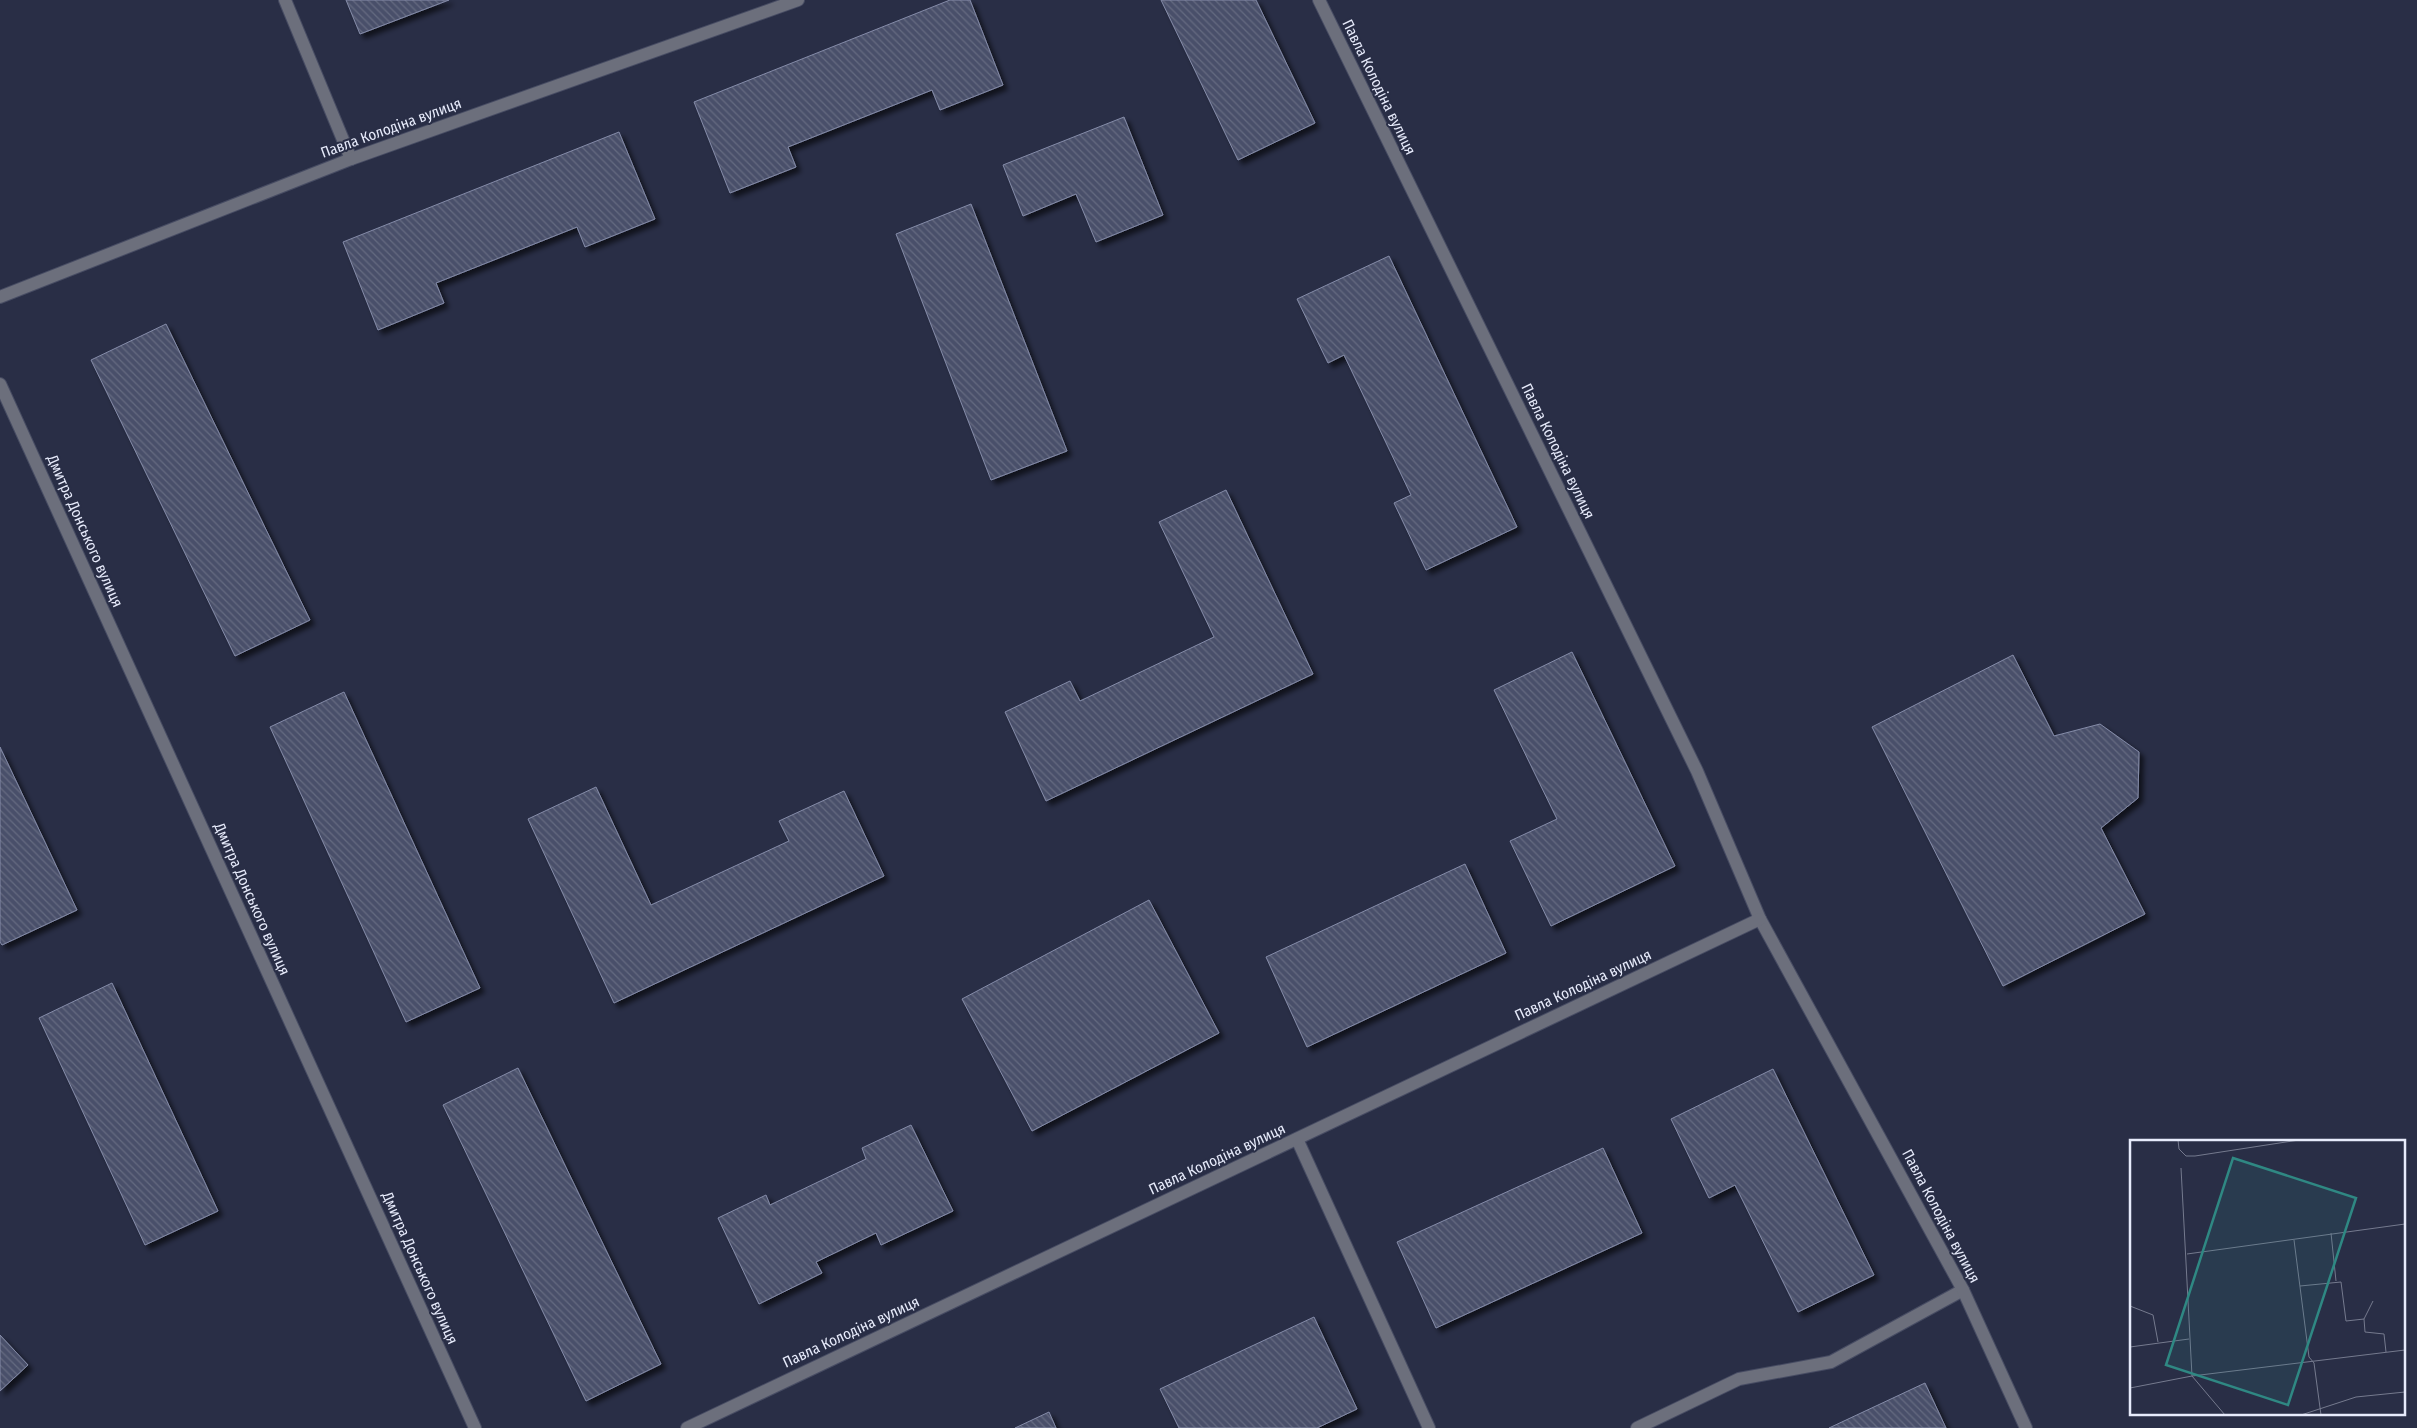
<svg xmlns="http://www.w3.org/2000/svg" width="2417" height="1428" font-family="'Fira Sans Condensed',sans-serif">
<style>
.building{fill:url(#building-back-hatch);stroke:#858ca9;filter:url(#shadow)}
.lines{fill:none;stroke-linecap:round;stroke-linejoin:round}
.service-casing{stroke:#474c63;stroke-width:14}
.minor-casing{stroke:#474c63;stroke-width:14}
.tertiary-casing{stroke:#474c63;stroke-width:14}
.service{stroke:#6c6f7c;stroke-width:12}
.minor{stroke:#6c6f7c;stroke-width:12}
.tertiary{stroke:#6c6f7c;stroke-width:12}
.labels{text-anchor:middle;stroke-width:4;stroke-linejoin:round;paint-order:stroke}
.street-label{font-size:15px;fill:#e7ebfb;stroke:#292e46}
.inset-road{fill:none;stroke:#757a8e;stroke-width:1}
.view{fill:#2f8883;fill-opacity:0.15;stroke:#2f8883;stroke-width:2.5}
.inset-edge{fill:none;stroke:#e7ebfb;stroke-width:2.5}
</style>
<defs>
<pattern id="building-back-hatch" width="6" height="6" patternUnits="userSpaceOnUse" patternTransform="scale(1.25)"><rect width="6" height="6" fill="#4a506a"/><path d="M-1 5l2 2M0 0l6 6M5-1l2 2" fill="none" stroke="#646980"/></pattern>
<filter id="shadow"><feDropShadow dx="4.5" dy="4.5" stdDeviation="2.5" flood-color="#0009"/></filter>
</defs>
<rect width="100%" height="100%" fill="#292e46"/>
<g class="building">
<path d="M346,0h103l-89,34z"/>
<path d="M950,0h20l33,85 -63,25 -8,-20 -144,57 8,20 -66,26 -36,-91z"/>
<path d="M1161,0h95l59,123 -77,37z"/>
<path d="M1124,117l39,98 -67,27 -20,-48 -53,22 -20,-51z"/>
<path d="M619,132l36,87 -70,28 -8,-20 -141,56 8,20 -66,27 -35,-88z"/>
<path d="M971,204l96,247 -76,29 -95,-246z"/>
<path d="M1389,256l128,271 -91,43 -32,-67 17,-8 -67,-140 -16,8 -31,-64z"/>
<path d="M166,324l144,296 -75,36 -144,-296z"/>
<path d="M1226,490l87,184 -267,127 -41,-89 65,-31 10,20 134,-64 -55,-115z"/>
<path d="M1572,652l103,214 -124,60 -41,-85 47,-22 -63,-129z"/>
<path d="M2013,655l41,81 46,-12 39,28 -1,46 -37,30 44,86 -142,72 -131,-259z"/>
<path d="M344,692l136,296 -74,34 -136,-295z"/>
<path d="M0,747l77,163 -75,35 -2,-3z"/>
<path d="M596,787l55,118 138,-64 -10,-20 65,-30 40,85 -270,127 -86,-184z"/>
<path d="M1465,864l41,89 -199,94 -41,-90z"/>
<path d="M1149,900l70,133 -187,98 -70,-132z"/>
<path d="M112,983l106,228 -73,34 -106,-227z"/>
<path d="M518,1068l143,296 -75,37 -143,-296z"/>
<path d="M1773,1069l101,206 -76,37 -63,-127 -26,13 -38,-79z"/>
<path d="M911,1125l42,86 -72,34 -5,-12 -60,29 6,11 -63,31 -41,-86 48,-23 4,10 96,-46 -4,-11z"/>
<path d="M1603,1148l39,85 -206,95 -39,-86z"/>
<path d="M1314,1317l43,92 -40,19h-138l-19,-39z"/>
<path d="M0,1335l28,30 -28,26z"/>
<path d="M1925,1383l21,45h-117z"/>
<path d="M1049,1412l7,16h-41z"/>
</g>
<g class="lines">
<defs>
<g id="service">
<path d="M1297,1139l132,289"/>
<path d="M1637,1428l102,-49 92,-17 132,-72"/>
</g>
<g id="minor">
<path d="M285,0l66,159"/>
<path d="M1319,0l378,771 63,148 203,371 63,138"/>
<path d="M0,297l351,-138 447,-159"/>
<path d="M687,1428l1073,-509"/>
</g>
<path id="tertiary" d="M0,384l475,1044"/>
</defs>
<use href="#service" class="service-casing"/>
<use href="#minor" class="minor-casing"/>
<use href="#tertiary" class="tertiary-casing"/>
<use href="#service" class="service"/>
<use href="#minor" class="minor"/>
<use href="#tertiary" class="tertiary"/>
</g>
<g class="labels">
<g class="street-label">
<text transform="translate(1379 87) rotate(64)" y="5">Павла Колодіна вулиця</text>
<text transform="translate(391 128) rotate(-20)" y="5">Павла Колодіна вулиця</text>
<text transform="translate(1558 451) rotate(64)" y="5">Павла Колодіна вулиця</text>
<text transform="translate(85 531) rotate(66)" y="5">Дмитра Донського вулиця</text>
<text transform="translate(252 899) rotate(66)" y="5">Дмитра Донського вулиця</text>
<text transform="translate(1583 985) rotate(-25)" y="5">Павла Колодіна вулиця</text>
<text transform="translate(1217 1159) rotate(-25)" y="5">Павла Колодіна вулиця</text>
<text transform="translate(1941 1216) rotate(62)" y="5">Павла Колодіна вулиця</text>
<text transform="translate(420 1268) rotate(66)" y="5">Дмитра Донського вулиця</text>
<text transform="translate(851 1332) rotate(-25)" y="5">Павла Колодіна вулиця</text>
</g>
</g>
<g transform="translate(2130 1140)">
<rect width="275" height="275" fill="#292e46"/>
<path class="inset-road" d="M48,0l1,9 7,7h9l104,-16M51,28l11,208 33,39M201,93l5,48M164,100l15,117 5,6M57,114l218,-30M170,146l41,-4 5,39 18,-2 9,-18M0,166l23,9 5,27M234,179l1,13 19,2 2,18M0,207l59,-8M184,223l7,52M0,248l62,-12 213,-26M171,275l55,-18 49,-5"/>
<path class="view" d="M103,18l123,40 -68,207 -122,-40z"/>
<rect width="275" height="275" class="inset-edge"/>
</g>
</svg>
